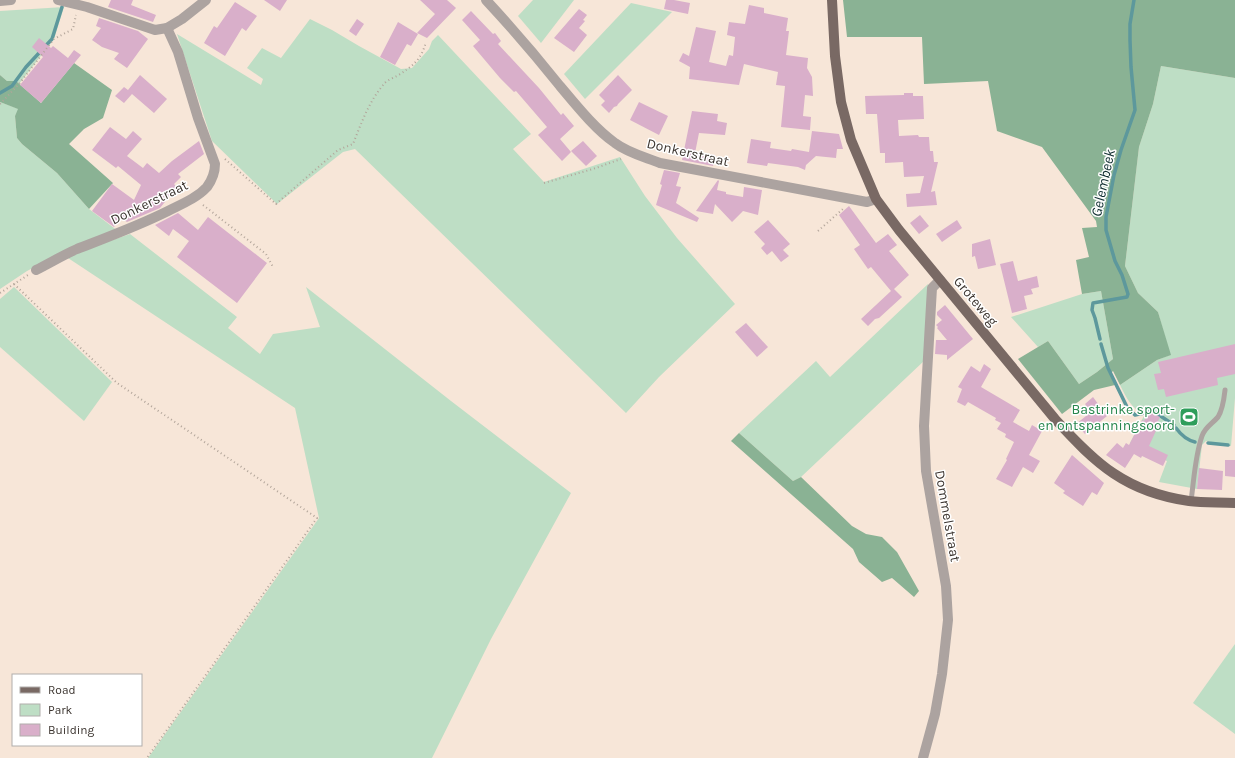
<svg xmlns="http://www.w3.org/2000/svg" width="1235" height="758" font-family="Karla,sans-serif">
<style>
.green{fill:#bedec5}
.forest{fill:#8ab294}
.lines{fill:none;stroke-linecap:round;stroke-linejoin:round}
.stream{stroke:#5d989c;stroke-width:3.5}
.building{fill:#d9afca}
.path{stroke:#b2a59a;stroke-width:2;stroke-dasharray:1 3;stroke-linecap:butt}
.lane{stroke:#aca3a0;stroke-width:5}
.street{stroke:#aca3a0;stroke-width:10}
.primary{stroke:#796964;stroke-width:10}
.labels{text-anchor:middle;stroke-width:3;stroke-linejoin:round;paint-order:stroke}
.street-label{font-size:14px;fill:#3b342f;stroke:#fff}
.leisure-label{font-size:14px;fill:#27864d;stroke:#fff;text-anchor:end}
.water-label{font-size:15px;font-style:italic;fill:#102f31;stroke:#fff}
</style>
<rect width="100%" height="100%" fill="#f7e6d8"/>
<g class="green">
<path d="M533,0h41l-33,43 -23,-27z"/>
<path d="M631,3l41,9 -87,87 -21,-25z"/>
<path d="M64,7l-10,32 -35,45 -3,-3h-9l-7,-6v-64z"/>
<path d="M310,19l22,11 27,16 42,23 11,-1 17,-19 3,-8 6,-6 93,99 -18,15 31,33 76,-25 25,39 32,42 58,66 -76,73 -33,36 -271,-264 -12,3 -66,52 -65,-63 -35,-107 84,51 2,-6 -16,-11 15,-20 19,10z"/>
<path d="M1161,66l74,12v320l-4,48 -25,-5 -4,4 -5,44 -38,-7 8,-21 -37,-15v-3l15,-29c-13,-4 -19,-17 -25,-29l37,-25 13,-5 -12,-43 -20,-19 -13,-27 14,-119 14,-43z"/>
<path d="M0,102l19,7 -4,7 2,22 5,6 35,29 32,36 29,22 -40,14 -51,26 -27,18z"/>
<path d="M130,234l107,83 -9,11 32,26 13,-20 47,-7 -14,-40 145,114 120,92 -80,146 -59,119h-284l171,-240 -24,-110 -227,-150 16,-8z"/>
<path d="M928,284l-3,76 -124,117 -8,4 -54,-48 77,-72 14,16z"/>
<path d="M14,287l98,95 -28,39 -84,-74v-48z"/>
<path d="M1101,291l12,68 -16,13 -18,12 -31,-43 -10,6 -27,-30 71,-23z"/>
<path d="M1235,644v90l-42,-31z"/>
</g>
<g class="forest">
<path d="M843,0h392v78l-74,-12 -8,38 -14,43 -14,119 13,27 20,19 13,43 -14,5 -37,25 -7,-14 -3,3 5,11 -21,5 -32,24 -44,-55 30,-18 31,43 18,-12 16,-13 -12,-68 -19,3 -6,-34 13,-3 -7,-29 15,-1 -1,-6 -54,-74 -45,-16 -9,-50 -64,3 -2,-47h-75z"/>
<path d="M74,63l38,27 -9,28 -19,11 -15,15 44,39 -24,26 -32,-36 -35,-29 -5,-6 -2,-22 3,-7 -18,-7v-27l7,6h9l25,22z"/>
<path d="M739,433l54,48 8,-4 51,49 14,8 16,3 15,15 22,39 -5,6 -22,-19 -10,4 -23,-20 -6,-13 -122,-108z"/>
</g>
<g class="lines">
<g class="stream">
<path d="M0,93l12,-7 14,-19 26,-28 10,-32"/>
<path d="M1100,339l-5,-21 -3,-8 1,-7 34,-6 1,-3 -6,-19 -7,-14 -9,-31v-13l8,-42 7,-25 14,-40 -4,-43 -1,-27v-16l4,-24"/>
<path d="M1101,344l7,24 19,39 8,8 18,-4 21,14"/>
<path d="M1176,428c5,7 11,12 19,14"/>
<path d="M1208,443l20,2"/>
</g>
</g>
<g class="building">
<path d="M111,0h22l-2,5 25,10 -3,7 -45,-15z"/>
<path d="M264,0h23l-7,11z"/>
<path d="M420,0h27l9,8 -29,30 -10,-5 18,-19z"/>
<path d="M666,0h8l16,3 -2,11 -24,-5z"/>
<path d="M235,2l22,14 -11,15 -4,-3 -17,28 -21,-13 10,-17 3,2z"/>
<path d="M749,5l15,3v5l24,5 -2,13h3l-3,24 22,3 -1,10 5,9 1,19 -8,-1 -2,21 8,1 -1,13 -29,-3 4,-41 -9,-1 2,-13 -34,-8 -5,21 -50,-6 1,-12 -11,-6 4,-8 6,3 7,-29 20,4 -7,31 17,4 3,-11 4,1 2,-19 -8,-2 2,-13 16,2z"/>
<path d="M579,9l8,6 -4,5 2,1 -6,7 8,7 -13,17 -20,-14z"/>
<path d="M471,11l22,23 2,-1 6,8 -3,3 41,44 22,27 2,-2 11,13 -14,13 11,13 -9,9 -24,-26 9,-8 -31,-36 -2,1 -14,-14 -27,-32 7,-6 -18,-20z"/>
<path d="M99,18l39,13 10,8 -21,29 -13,-9 5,-6 -17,-6 -10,-7 9,-12 -5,-2z"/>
<path d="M357,19l7,5 -8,12 -7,-5z"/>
<path d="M398,22l20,12 -7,12 -4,-2 -12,21 -15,-8z"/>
<path d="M39,38l12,10 2,-2 15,12 6,-8 7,5 -40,48 -21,-18 23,-28 -11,-10z"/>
<path d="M140,75l27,24 -13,14 -22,-19 -8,9 -9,-7 9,-9 4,3z"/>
<path d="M618,75l14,15 -14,14 -1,2 -3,1 -5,6 -8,-8 4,-4 -6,-6z"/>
<path d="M904,93h9v3h10l1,23 -26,1 1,16 19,-1 1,2h10l1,14h3l1,11h4l-7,30 4,-1 2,14 -30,2 -1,-13 14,-1 4,-17 -20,1 -1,-15 -18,1v-10h-5l-3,-39h-11l-1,-18 39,-1z"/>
<path d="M639,102l29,14 -9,19 -29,-15z"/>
<path d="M692,111l26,3 -1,7 10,2 -2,12 -26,-2 -4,20 20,2 -2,11 -31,-6z"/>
<path d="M110,127l16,12 7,-8 9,8 -15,17 16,12 4,-5 12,10 13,-12 27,-20 5,13 -26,20 3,3 -7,7 3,3 -17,21 -33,14 -6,-4 -7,9 -22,-16 20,-27 22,16 7,-15 -23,-19 -2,2 -24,-18z"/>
<path d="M812,131l27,3 4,15h-6l-1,9 -20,-2 -10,9 -1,5 -7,-3 -30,-4 -1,3 -20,-3 4,-24 20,3 -1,6 21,3 1,-2 17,3z"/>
<path d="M583,141l14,15 -11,10 -15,-15z"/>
<path d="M664,170l16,3 -4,13 5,1 -5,16 23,15 -2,4 -41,-17 6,-20 -2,-1z"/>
<path d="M718,180l1,1 -2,9 9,2v2l17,3 1,-10 18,3 -4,25 -15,-4 -11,11 -17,-18 -2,10 -17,-3z"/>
<path d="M849,206l27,37 12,-9 9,11 -8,6 20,24 -15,14 8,8 -23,21 -4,1 -7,7 -7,-7 30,-28 -20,-24 -3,2 -14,-20 6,-4 -21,-30z"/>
<path d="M178,213l20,17 10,-13 59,46 -30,40 -60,-46 12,-16 -16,-12 -4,7 -14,-11z"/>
<path d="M920,215l9,11 -10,8 -9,-11z"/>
<path d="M768,220l22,24 -7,6 6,6 -8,6 -9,-11 -5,4 -6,-7 4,-4 -11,-12z"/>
<path d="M957,220l5,8 -20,14 -6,-8z"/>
<path d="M990,239l6,26 -18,4 -3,-13 -3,1v-13z"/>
<path d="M1013,261l5,20 19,-5 2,11 -8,2 2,5 -9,2 3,13 -15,4 -12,-49z"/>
<path d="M945,305l28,34 -26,21v-5l-12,-1 1,-14h11l-10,-12 1,-1 -2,-2 6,-5 -5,-5v-3z"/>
<path d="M746,323l22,24 -11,10 -22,-25z"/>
<path d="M1235,344v30l-18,4 1,7 -52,12 -2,-8 -6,1 -4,-16 7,-1 -3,-11z"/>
<path d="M984,364l7,5 -10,18 39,23 -7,12 16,9 3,-6 10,6 -13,24 11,6 -7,12 -10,-6 -11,20 -16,-8 11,-19 -1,-1 8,-17 -9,-5 1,-3 -9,-5 4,-6 -6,-3 1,-2 -28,-16 -3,4 -8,-4 5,-13 -4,-2 13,-21 9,6z"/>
<path d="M1093,397l14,19 -22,18 -9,-10 15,-12 -6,-8z"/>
<path d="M1151,413l9,4 -2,4 2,1 -11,24 19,9 -5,11 -21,-10 -1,2 -7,-4 -9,14 -19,-13 11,-12 6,5 3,-5 3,2 13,-25 2,1 3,-6 2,1z"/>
<path d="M1072,455l32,28 -7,12 -5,-3 -9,14 -20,-13 2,-2 -11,-8z"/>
<path d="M1225,460h10v17l-10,-1z"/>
<path d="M1199,468l24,3 -1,19 -25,-1z"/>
</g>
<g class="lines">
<g class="path">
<path d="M0,104l19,-20 35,-45 19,-10 3,-14"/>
<path d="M225,159l51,45 62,-54 15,-6c8,-20 16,-43 31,-60 3,-4 9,-6 13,-8 16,-10 24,-16 29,-34"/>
<path d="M544,183l49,-14 28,-10"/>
<path d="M203,205l63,49 7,13"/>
<path d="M818,231l26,-23"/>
<path d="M14,284l103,99 200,135 -170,240"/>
<path d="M0,293l28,-18"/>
</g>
<path class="lane" d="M1191,501c3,-21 4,-45 11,-65 3,-9 10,-12 16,-19 5,-8 6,-18 7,-27"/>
<g class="street">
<path d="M58,0l29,7 68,23 12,-2 15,-9 24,-19"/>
<path d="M486,0c26,28 50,56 74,86 16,19 35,43 55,57 13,10 30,14 45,20l207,39 9,-3"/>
<path d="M0,1l11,-1"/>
<path d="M36,270c14,-7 27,-15 41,-21 31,-12 61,-23 91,-38 14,-7 29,-13 39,-24 5,-7 8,-15 8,-23l-17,-46 -20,-66 -11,-24"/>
<path d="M923,758l12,-44 7,-40 6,-54 -2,-34 -20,-115 -2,-45 8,-138 8,-8"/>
</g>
<path class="primary" d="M832,0l3,56 6,46 10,38 25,59 23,31 156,189c41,45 71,73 134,82 15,2 31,1 46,2"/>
</g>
<defs>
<symbol id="stadium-square" viewBox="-11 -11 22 22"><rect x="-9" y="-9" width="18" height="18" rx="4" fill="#2e9e5b" stroke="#fff"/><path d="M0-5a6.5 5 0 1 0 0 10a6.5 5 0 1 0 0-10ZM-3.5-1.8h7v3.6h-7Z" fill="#fff"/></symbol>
</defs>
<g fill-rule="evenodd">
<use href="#stadium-square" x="1178" y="406" width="22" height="22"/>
</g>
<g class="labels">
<g class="street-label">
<text transform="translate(688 152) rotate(13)" y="5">Donkerstraat</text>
<text transform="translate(149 202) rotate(-26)" y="5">Donkerstraat</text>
<text transform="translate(976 301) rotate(50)" y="5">Groteweg</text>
<text transform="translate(948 516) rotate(80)" y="5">Dommelstraat</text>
</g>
<g class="leisure-label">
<text x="1175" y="414">Bastrinke sport-<tspan x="1175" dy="16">en ontspanningsoord</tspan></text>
</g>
<g class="water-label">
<text transform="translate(1103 183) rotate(-78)" y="5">Gelembeek</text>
</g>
</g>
<rect x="12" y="674" width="130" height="72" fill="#ffffff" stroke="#b1aeac"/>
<rect x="20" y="687" width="20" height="6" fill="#796964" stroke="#b1aeac"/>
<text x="48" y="694" font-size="12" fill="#3b342f">Road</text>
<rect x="20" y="704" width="20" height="12" fill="#bedec5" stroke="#b1aeac"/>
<text x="48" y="714" font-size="12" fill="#3b342f">Park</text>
<rect x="20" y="724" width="20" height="12" fill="#d9afca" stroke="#b1aeac"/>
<text x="48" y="734" font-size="12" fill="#3b342f">Building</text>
</svg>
